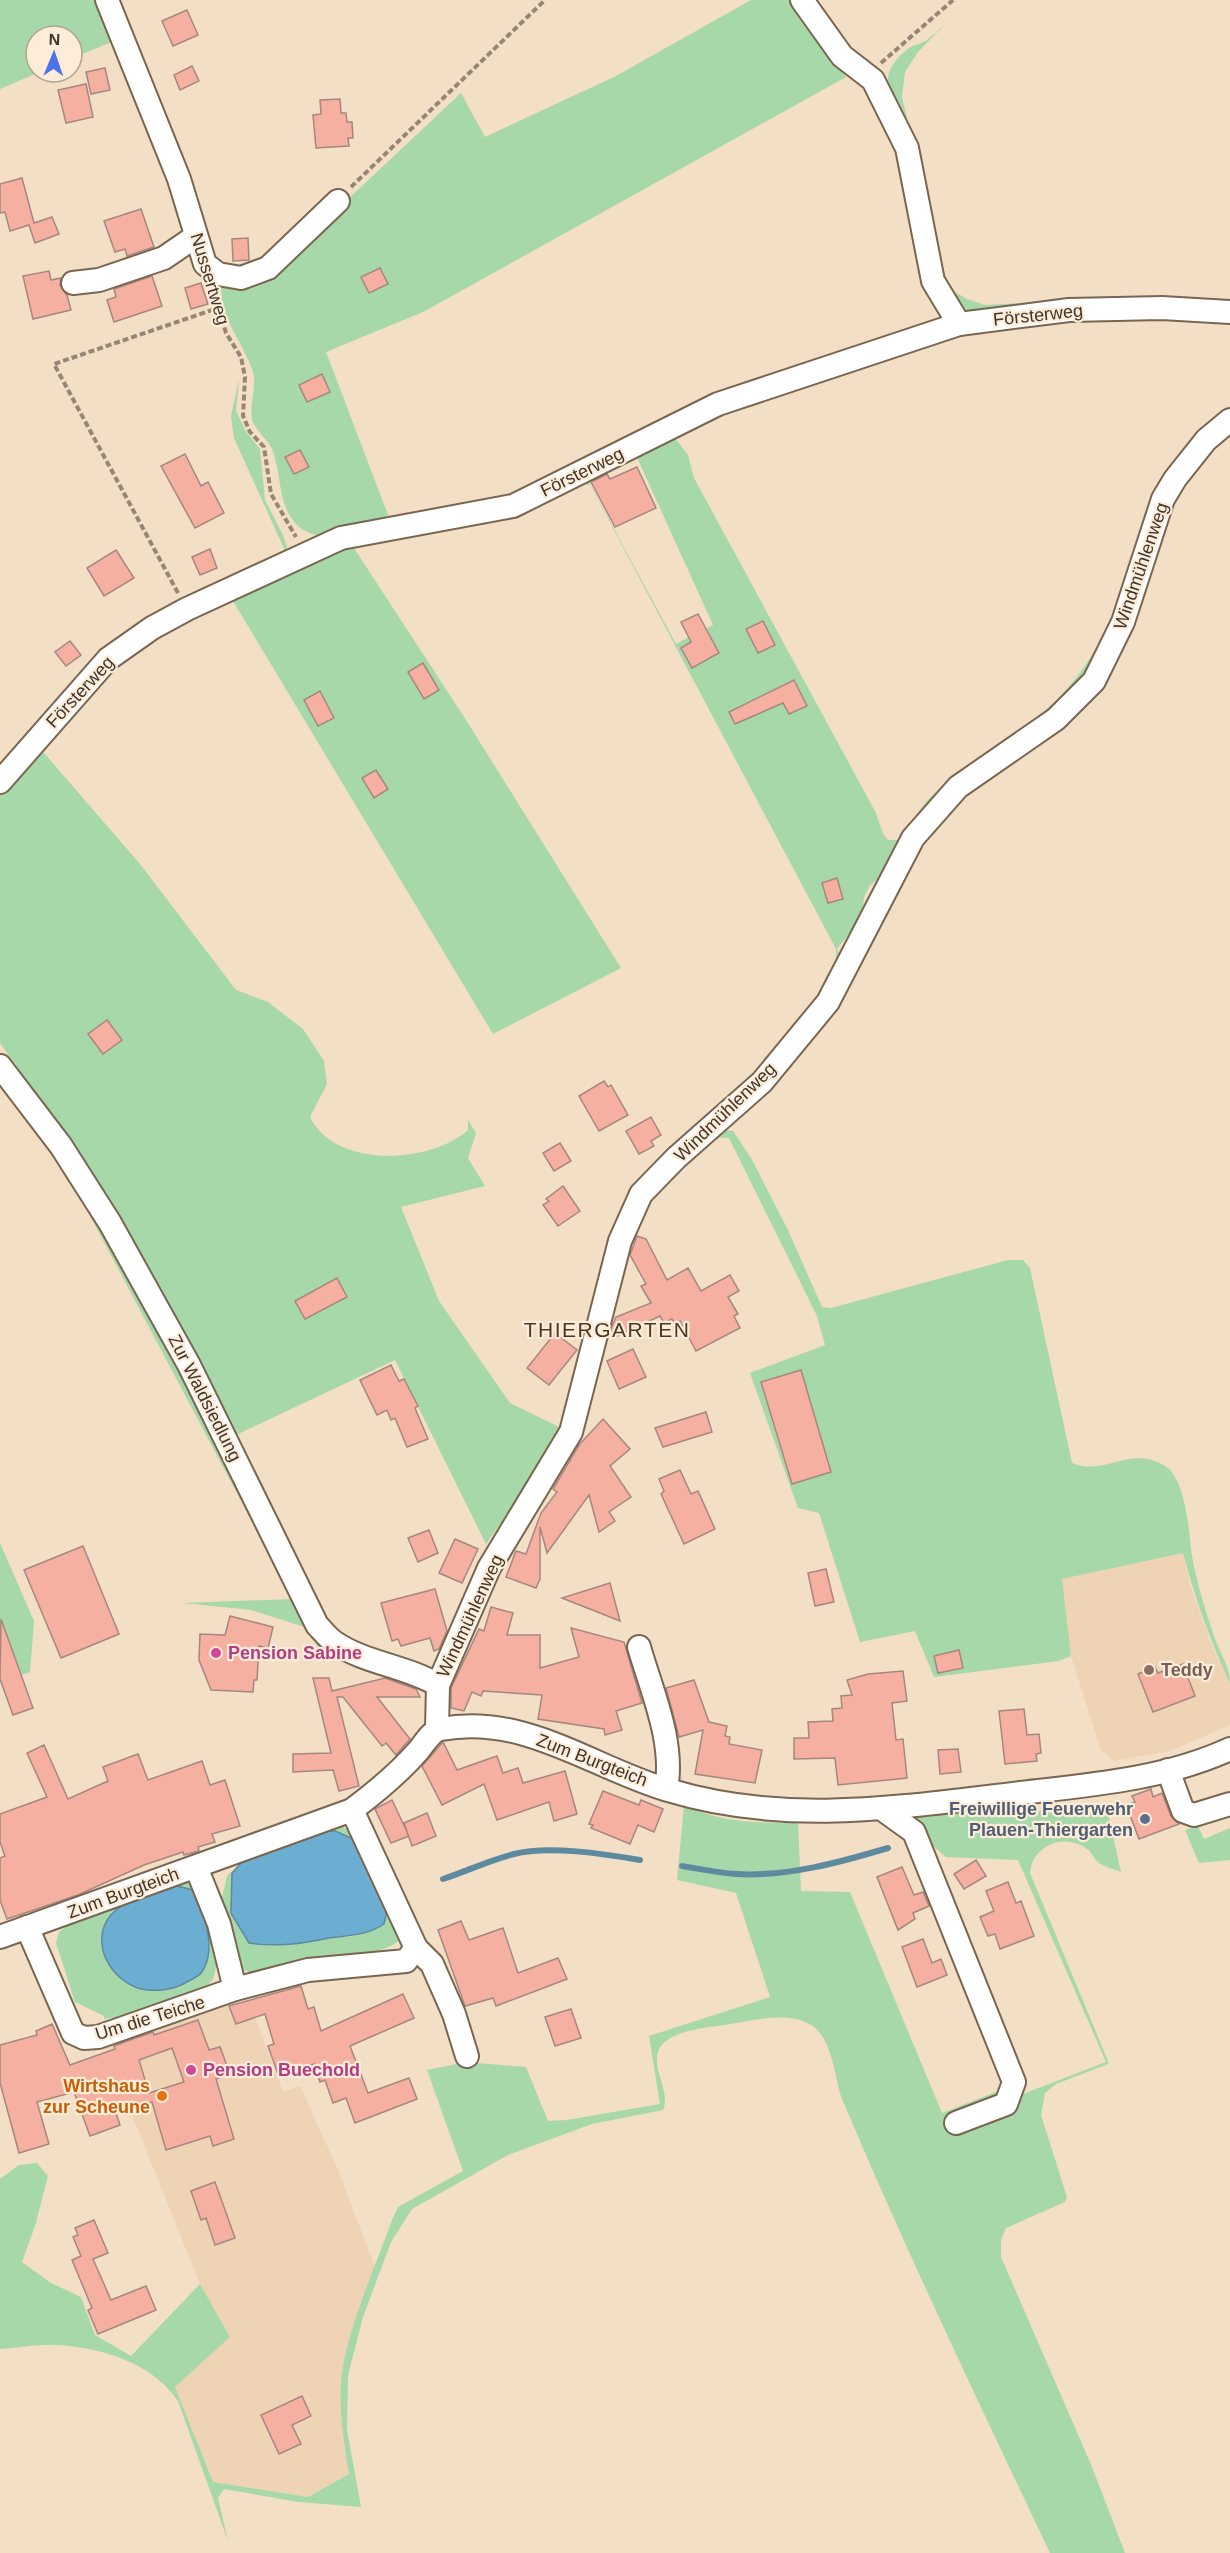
<svg xmlns="http://www.w3.org/2000/svg" width="1230" height="2553" font-family="Helvetica,sans-serif">
<style>
.built{fill:#eed3b5}
.green{fill:#a6d8aa}
.water{fill:#6baed2;stroke:#5e8aa0;stroke-width:1.5}
.lines{fill:none;stroke-linecap:round;stroke-linejoin:round}
.stream{stroke:#5e8aa0;stroke-width:6}
.building{fill:#f6b0a1;stroke:#a68780;stroke-width:1.5;fill-rule:evenodd}
.minor-casing{stroke:#796651;stroke-width:26}
.path{stroke:#958676;stroke-width:4;stroke-dasharray:6 3;stroke-linecap:butt}
.minor{stroke:#fff;stroke-width:22}
.hotel-dot{fill:#d1479c;stroke:#fdecd8;stroke-width:2}
.education-dot{fill:#8d6e63;stroke:#fdecd8;stroke-width:2}
.service-dot{fill:#5c6f8a;stroke:#fdecd8;stroke-width:2}
.food-dot{fill:#e8710a;stroke:#fdecd8;stroke-width:2}
.labels{text-anchor:middle;stroke-width:4.5;stroke-linejoin:round;paint-order:stroke}
.street-label{font-size:18px;fill:#3f362d;stroke:#fdecd8}
.hotel-label{font-size:18px;font-weight:bold;fill:#b23c85;stroke:#fdecd8;text-anchor:start}
.education-label{font-size:18px;font-weight:bold;fill:#785e54;stroke:#fdecd8;text-anchor:start}
.service-label{font-size:18px;font-weight:bold;fill:#4e5e75;stroke:#fdecd8;text-anchor:end}
.food-label{font-size:18px;font-weight:bold;fill:#c56008;stroke:#fdecd8;text-anchor:end}
.quarter-label{font-size:21px;letter-spacing:1.5px;fill:#4b3925;stroke:#fdecd8}
</style>
<rect width="100%" height="100%" fill="#f3dec6"/>
<g class="built">
<path d="M1183,1553l6,29 22,62 19,39v42l-60,26 -56,10 -13,-11 -30,-94 -10,-77z"/>
<path d="M247,1996l36,96 17,-6 38,84 37,97 -24,69 -10,46 1,51 7,41 -41,23 -95,-15 -38,-95 55,-50 -30,-53 -95,-236z"/>
</g>
<g class="green">
<path d="M0,0h95l17,42 -40,16v-22h-36v36h4l-40,17z"/>
<path d="M751,0h45l50,77 -423,235 -97,40 64,168c-27,8 -63,26 -88,9 -26,-19 -19,-53 -30,-80 -5,-11 -17,-18 -20,-30 -3,-17 6,-34 0,-50 -12,-33 -31,-47 -31,-85h29l97,-84 114,-107 24,44 131,-61z"/>
<path d="M949,20l-31,32 -13,20 -3,25 18,75 11,79 17,37 19,11 18,6 152,-8 89,3h4v5c-67,-5 -132,-2 -199,2 -15,1 -30,5 -45,5 -11,1 -27,-3 -34,-10 -32,-31 -29,-102 -40,-143 -4,-14 -26,-74 -24,-82 2,-12 12,-22 21,-29 4,-3 8,-3 12,-5 10,-4 20,-16 28,-23z"/>
<path d="M239,379l-3,32 9,19 15,19 5,51 18,35 4,12 -1,6 -52,-115 -3,-22z"/>
<path d="M1230,406v5l-19,13 -50,66 -16,39 -28,89 -43,72 -24,26 -78,53 -26,22 -21,23 -37,58 -18,13 -6,12 -2,20 -25,32 6,12 -4,11c-38,61 -92,130 -156,165 40,-36 160,-133 153,-188l-246,-464 -12,-1 -60,24 -89,22 -3,-2 91,-22 69,-29 90,167 37,-19 -78,-172 30,-18 7,-1 16,21 6,23 182,335 7,21 5,6h12c11,-18 23,-37 39,-51 48,-42 108,-66 145,-122 15,-21 30,-48 38,-72 10,-29 15,-59 26,-87 17,-41 48,-74 82,-102z"/>
<path d="M350,542l116,178 155,248 -128,66 -263,-438z"/>
<path d="M38,746l102,118 96,126 32,12 35,27 21,32 3,23 -17,33c25,52 120,47 158,13v-10l8,13 -8,25 17,28 -84,21 38,94 71,102 49,24 1,11 -36,59 -13,12 -25,35 -91,-184 -161,76 -156,-284 -78,-109v-254z"/>
<path d="M0,1078l47,64 72,109 196,378 105,52 -100,-28 -9,-24 -60,-19 -68,-7 110,-4 -214,-404 -24,-39 -55,-71z"/>
<path d="M719,1130l14,1 18,27 36,70 35,79 9,1 177,-48h15l7,8 42,195c33,14 58,-19 93,3 21,13 24,66 27,90 5,28 15,61 25,88 6,15 13,24 13,39 -20,-42 -35,-85 -47,-130l-121,26 9,77 -12,5 -125,16 -19,-46 -55,11 -41,-129 -21,-5 -48,-135 75,-28 -8,-29 -88,-178 -20,-1z"/>
<path d="M0,1543l34,78 -4,51 -30,11z"/>
<path d="M684,1805c42,19 69,17 114,18l3,68 49,1 92,221 56,-22 7,-16 12,3 6,16 83,-32 -88,-202 -72,-3 -29,-25 -4,-7 2,-8c20,-9 49,-8 70,-3l127,-8 -5,3 14,63c-7,-3 -16,-5 -22,-9 -5,-4 -7,-11 -12,-14 -23,-17 -55,-3 -57,24l78,188v3l-52,20 -11,9 -4,22 26,82 -2,5 -59,26 -5,12v17l91,210 33,86h-75c-65,-137 -130,-273 -190,-412 -6,-14 -12,-28 -18,-42 -8,-22 -9,-61 -31,-74 -25,-16 -66,-2 -94,1 -16,2 -54,7 -59,26 -6,19 13,40 5,58l-71,14 -84,31 -96,54 -21,33 -28,75 -15,58 -1,55 14,77 -62,-5 -75,-13 -6,9 10,43 -50,-140c-25,-38 -78,-54 -122,-56 -18,-1 -38,3 -56,4v-170l19,-14 18,-2 11,13 -13,50 -13,36 29,21 30,14 14,38 36,21 69,-72 30,53 -55,50 38,95 95,15 41,-23c-5,-30 -10,-61 -8,-92 4,-49 34,-114 51,-162l6,-13 65,-36 -36,-101 39,-8 60,5 22,54 19,-1 93,-16 -11,-68 121,-39 -34,-104 -59,-13z"/>
<path d="M320,1826h21l15,9 -25,103 24,-2 33,-30 11,21v14c-27,19 -99,23 -134,30l-16,1 -11,-5 -19,-57 8,-34 25,-24z"/>
<path d="M1198,1826l6,13 26,-11v32l-31,3 -14,-33z"/>
<path d="M180,1878l14,6 9,12 14,67 -4,16 -13,15 -75,22 -21,3v-3l-29,-14 -19,-59 3,-11 14,-10z"/>
</g>
<g class="water">
<path d="M313,1831h22l21,9 32,66 -4,18c-18,12 -35,11 -55,14 -28,6 -52,9 -80,5l-18,-30 1,-40 12,-13z"/>
<path d="M177,1886l16,4c11,21 25,61 8,83 -3,4 -11,7 -16,10 -12,7 -30,9 -44,6 -30,-8 -52,-46 -31,-73 15,-18 45,-24 67,-30z"/>
</g>
<g class="lines">
<g class="stream">
<path d="M682,1866c18,3 37,7 55,8 50,3 104,-12 151,-26"/>
<path d="M443,1879c24,-8 47,-19 71,-25 34,-9 91,0 126,6"/>
</g>
</g>
<g class="building">
<path d="M187,10l11,25 -25,11 -11,-25z"/>
<path d="M192,66l7,15 -19,9 -6,-15z"/>
<path d="M105,68l5,22 -19,4 -5,-22z"/>
<path d="M86,84l7,33 -27,6 -8,-33z"/>
<path d="M340,99l1,14h5l1,9h5l1,16h-5l1,8 -33,2 -3,-33 8,-1 -1,-14z"/>
<path d="M22,178l12,45 18,-6 7,17 -24,9 -6,-18 -19,6 -5,-19 -5,1v-29z"/>
<path d="M141,209l13,38 -27,9 -2,-7 -10,3 -11,-31z"/>
<path d="M248,238l1,22 -16,1 -1,-22z"/>
<path d="M380,268l8,16 -19,9 -8,-16z"/>
<path d="M49,271l2,9 10,-2 -1,7 7,10 4,15 -38,9 -10,-43z"/>
<path d="M152,276l10,30 -48,16 -7,-22 9,-3 -2,-8z"/>
<path d="M201,283l7,21 -17,5 -6,-21z"/>
<path d="M322,374l8,18 -23,10 -8,-17z"/>
<path d="M300,450l9,17 -15,7 -9,-17z"/>
<path d="M185,454l16,32 7,-4 16,31 -29,15 -34,-62z"/>
<path d="M637,467l19,41 -41,19 -24,-45 16,-8 3,5z"/>
<path d="M210,549l7,19 -17,7 -8,-18z"/>
<path d="M116,550l18,28 -30,18 -17,-28z"/>
<path d="M698,614l21,39 -27,15 -11,-20 10,-6 -10,-20z"/>
<path d="M763,621l12,24 -17,8 -12,-24z"/>
<path d="M70,641l11,14 -15,11 -11,-14z"/>
<path d="M423,663l16,27 -15,9 -16,-27z"/>
<path d="M794,680l13,26 -18,8 -6,-11 -48,21 -6,-12z"/>
<path d="M320,691l14,27 -16,8 -14,-26z"/>
<path d="M376,770l12,19 -14,9 -12,-20z"/>
<path d="M837,878l6,21 -15,4 -6,-20z"/>
<path d="M107,1020l15,20 -19,14 -15,-20z"/>
<path d="M604,1081l4,6 3,-2 17,30 -29,16 -20,-35z"/>
<path d="M651,1117l10,18 -10,6 3,5 -15,8 -13,-23z"/>
<path d="M560,1143l11,18 -17,10 -11,-18z"/>
<path d="M563,1186l17,25 -22,15 -15,-21 6,-4 -3,-2z"/>
<path d="M637,1236l9,3 21,41 21,-12 13,23 29,-16 9,16 -11,6 10,17 -4,2 6,12 -44,23 -16,-30 -5,3 -3,-5 -8,4 -4,-7 -45,21 -4,-8 5,-12 35,-14 -10,-17 5,-2 -16,-29z"/>
<path d="M337,1278l10,19 -42,22 -10,-18z"/>
<path d="M555,1333l22,17 -28,35 -22,-17z"/>
<path d="M633,1349l13,28 -27,12 -12,-28z"/>
<path d="M391,1365l8,16 5,-2 14,27 -3,2 13,31 -21,8 -12,-29 -4,2 -4,-10 -10,5 -17,-35z"/>
<path d="M801,1370l30,102 -39,12 -31,-102z"/>
<path d="M706,1412l6,20 -49,15 -8,-19z"/>
<path d="M603,1419l27,30 -20,17 21,31 -22,15 6,9 -16,11 -10,-37 -42,58 -7,-26v52l-4,9 -30,-11 10,-26 10,3 15,-41 16,-21 -4,-3 26,-44z"/>
<path d="M680,1470l11,24 7,-3 17,38 -31,15 -23,-50 3,-3 -5,-12z"/>
<path d="M429,1530l9,23 -20,9 -10,-24z"/>
<path d="M455,1539l23,10 -16,34 -23,-10z"/>
<path d="M83,1546l36,88 -58,24 -37,-88z"/>
<path d="M826,1569l8,33 -19,4 -7,-33z"/>
<path d="M610,1583l10,38 -58,-23z"/>
<path d="M435,1589l12,42 -8,18 -5,2 -4,-13 -29,8 -3,-7 -6,2 -11,-38z"/>
<path d="M491,1607l22,6 -6,22h33v33l39,-11 -8,-29 53,14 18,61 -26,8 6,19 -17,5 -1,-6 -66,-10 4,-24 -59,-4 -2,5 -9,-4 -8,19 -13,-3v-20l28,-59 5,2z"/>
<path d="M230,1616l43,11 -5,21 -9,-2 -2,34h-3l-1,12 -42,-2 -12,-30 1,-26 25,1z"/>
<path d="M1,1619l32,89 -20,7 -13,-36z"/>
<path d="M959,1650l4,18 -25,5 -4,-17z"/>
<path d="M1183,1664l12,32 -42,16 -15,-38 17,-7 3,6z"/>
<path d="M903,1671l4,30 -15,2 4,37 7,-1 4,39 -69,7 -3,-27 -41,1v-21h15l-1,-16 25,-1 -1,-12 10,-1 -1,-12 11,-1 -5,-15 21,-6z"/>
<path d="M313,1678h16l3,13 53,-13 31,11 4,8h-43l33,42 -14,16 -10,-12 -4,3 -39,-49h-6l22,89 -20,5 -6,-21 -40,2v-18l38,-1z"/>
<path d="M694,1680l15,42 18,4 -2,10 5,1 -1,7 33,6 -7,33 -60,-9 8,-44 -24,7 -13,-49z"/>
<path d="M1024,1709l3,26 12,-1 2,19 -5,1 1,7 -32,3 -6,-53z"/>
<path d="M443,1742l14,28 40,-14 6,17 15,-5 5,15 42,-12 12,43 -23,7 -5,-19 -52,18 -13,-36 -42,21 -20,-39z"/>
<path d="M44,1745l24,54 40,-18 -5,-14 35,-13 10,26 54,-19 8,24 15,-5 15,46 -28,8 3,8 -17,5 1,4 -15,4 -1,-3 -39,13 -66,30 -71,24 -7,-19v-42l5,-2 -5,-14v-28l47,-17 -20,-44z"/>
<path d="M958,1749l3,23 -21,2 -2,-24z"/>
<path d="M1151,1789l2,8 9,-4 9,23 8,8 -40,15 -13,-34 9,-3 -3,-6z"/>
<path d="M603,1791l36,14 2,-5 22,9 -9,23 -16,-7 -8,19 -39,-16 2,-3 -4,-1z"/>
<path d="M392,1800l17,36 -18,7 -16,-34z"/>
<path d="M427,1813l9,23 -24,10 -8,-23z"/>
<path d="M976,1860l10,16 -22,13 -10,-15z"/>
<path d="M902,1867l12,28 9,-3 6,14 -16,7 2,6 -17,11 -21,-53z"/>
<path d="M1008,1882l8,21 5,-2 13,35 -34,13 -5,-15 -7,2 -8,-19 14,-6 -8,-20z"/>
<path d="M461,1921l8,19 34,-12 15,45 40,-15 9,21 -71,27 -3,-8 -28,8 -27,-76z"/>
<path d="M923,1939l9,24 9,-4 6,16 -30,12 -15,-40z"/>
<path d="M301,1986l7,23 6,-2 7,24 82,-37 11,24 -64,28 18,47 41,-15 8,21 -62,24 -9,-25 -13,5 -8,-23 -5,2 -6,-18 -35,13 -11,-31 6,-2 -9,-30 -29,10 -7,-18z"/>
<path d="M571,2009l10,29 -26,8 -10,-29z"/>
<path d="M198,2020l11,30 11,-3 10,27 -14,5 18,60 -21,7 -3,-10 -44,14 -14,-48 -36,11 4,12 -30,11 -16,-44 -37,10 12,42 -30,9 -19,-70v-38l37,-10 -1,-4 16,-7 18,41 45,-16 -1,-3 16,-6 23,-8 1,3zM172,2048l12,34 -35,11 -10,-33z"/>
<path d="M215,2182l20,56 -20,7 -9,-27 -5,2 -10,-29z"/>
<path d="M94,2220l14,33 -15,6 18,41 35,-14 10,24 -58,24 -10,-24 4,-2 -20,-48 9,-4 -8,-19 5,-2 -3,-7z"/>
<path d="M302,2396l9,20 -19,9 9,19 -22,10 -18,-39z"/>
</g>
<g class="lines">
<defs>
<g id="minor">
<path d="M107,0l72,179 26,85 13,10 23,4 27,-10 70,-67"/>
<path d="M802,0l40,56 31,24 34,68 26,133 26,43"/>
<path d="M73,283l26,-3 65,-22 32,-22"/>
<path d="M0,782l108,-123 44,-31 35,-19 154,-71 172,-32 205,-102 241,-80 110,-14 93,-2 68,4"/>
<path d="M0,1066l61,80 49,77 79,142 128,260c5,5 10,12 17,17 30,21 72,24 104,43"/>
<path d="M639,1647c13,45 36,96 27,142"/>
<path d="M437,1729l1,-44 51,-117 82,-136 49,-191 21,-47 35,-36 86,-76 66,-80 85,-164 45,-51 98,-68 38,-38 29,-59 40,-123 12,-20 31,-39 24,-20"/>
<path d="M1168,1770l15,41 11,4 36,-11"/>
<path d="M882,1809l32,23 100,250 -8,22 -50,19"/>
<path d="M196,1867l23,57 16,65"/>
<path d="M27,1927l46,106 11,5 14,-1 137,-48 73,-19 98,-9 10,-13 -64,-138"/>
<path d="M0,1937l352,-127c24,-18 46,-36 66,-59 6,-7 14,-21 23,-22 83,-16 152,39 227,61 119,36 232,17 352,3 71,-8 145,-14 210,-44"/>
<path d="M416,1948l16,16 22,50 13,42"/>
</g>
</defs>
<use href="#minor" class="minor-casing"/>
<g class="path">
<path d="M881,63l72,-63"/>
<path d="M351,187l194,-187"/>
<path d="M214,293l12,40 15,24 4,20 -2,39 7,16 14,15 7,47 25,43"/>
<path d="M178,593l-124,-229 164,-56"/>
</g>
<use href="#minor" class="minor"/>
</g>
<g class="hotel-dot">
<circle cx="216" cy="1653" r="6"/>
<circle cx="191" cy="2070" r="6"/>
</g>
<circle class="education-dot" cx="1149" cy="1670" r="6"/>
<circle class="service-dot" cx="1145" cy="1819" r="6"/>
<circle class="food-dot" cx="162" cy="2096" r="6"/>
<g class="labels">
<g class="street-label">
<text transform="translate(210 279) rotate(73)" y="6">Nussertweg</text>
<text transform="translate(1038 315) rotate(-6)" y="6">Försterweg</text>
<text transform="translate(582 472) rotate(-26)" y="6">Försterweg</text>
<text transform="translate(1141 566) rotate(-71)" y="6">Windmühlenweg</text>
<text transform="translate(80 692) rotate(-47)" y="6">Försterweg</text>
<text transform="translate(725 1112) rotate(-44)" y="6">Windmühlenweg</text>
<text transform="translate(205 1398) rotate(63)" y="6">Zur Waldsiedlung</text>
<text transform="translate(470 1616) rotate(-65)" y="6">Windmühlenweg</text>
<text transform="translate(592 1760) rotate(21)" y="6">Zum Burgteich</text>
<text transform="translate(123 1893) rotate(-20)" y="6">Zum Burgteich</text>
<text transform="translate(150 2018) rotate(-17)" y="6">Um die Teiche</text>
</g>
<g class="hotel-label">
<text x="228" y="1659">Pension Sabine</text>
<text x="203" y="2076">Pension Buechold</text>
</g>
<g class="education-label">
<text x="1161" y="1676">Teddy</text>
</g>
<g class="service-label">
<text x="1133" y="1815">Freiwillige Feuerwehr<tspan x="1133" dy="21">Plauen-Thiergarten</tspan></text>
</g>
<g class="food-label">
<text x="150" y="2092">Wirtshaus<tspan x="150" dy="21">zur Scheune</tspan></text>
</g>
<g class="quarter-label">
<text x="607" y="1337">THIERGARTEN</text>
</g>
</g>
<g transform="translate(54 54) rotate(2)"><circle r="28" fill="#fdecd8" stroke="#b1a394" stroke-width="1.5"/>
<path d="M0-4.5L10 22L0 15L-10 22Z" fill="#4c74e7"/>
<text y="-9" font-size="16" font-weight="bold" text-anchor="middle" fill="#3f362d">N</text>
</g>
</svg>
